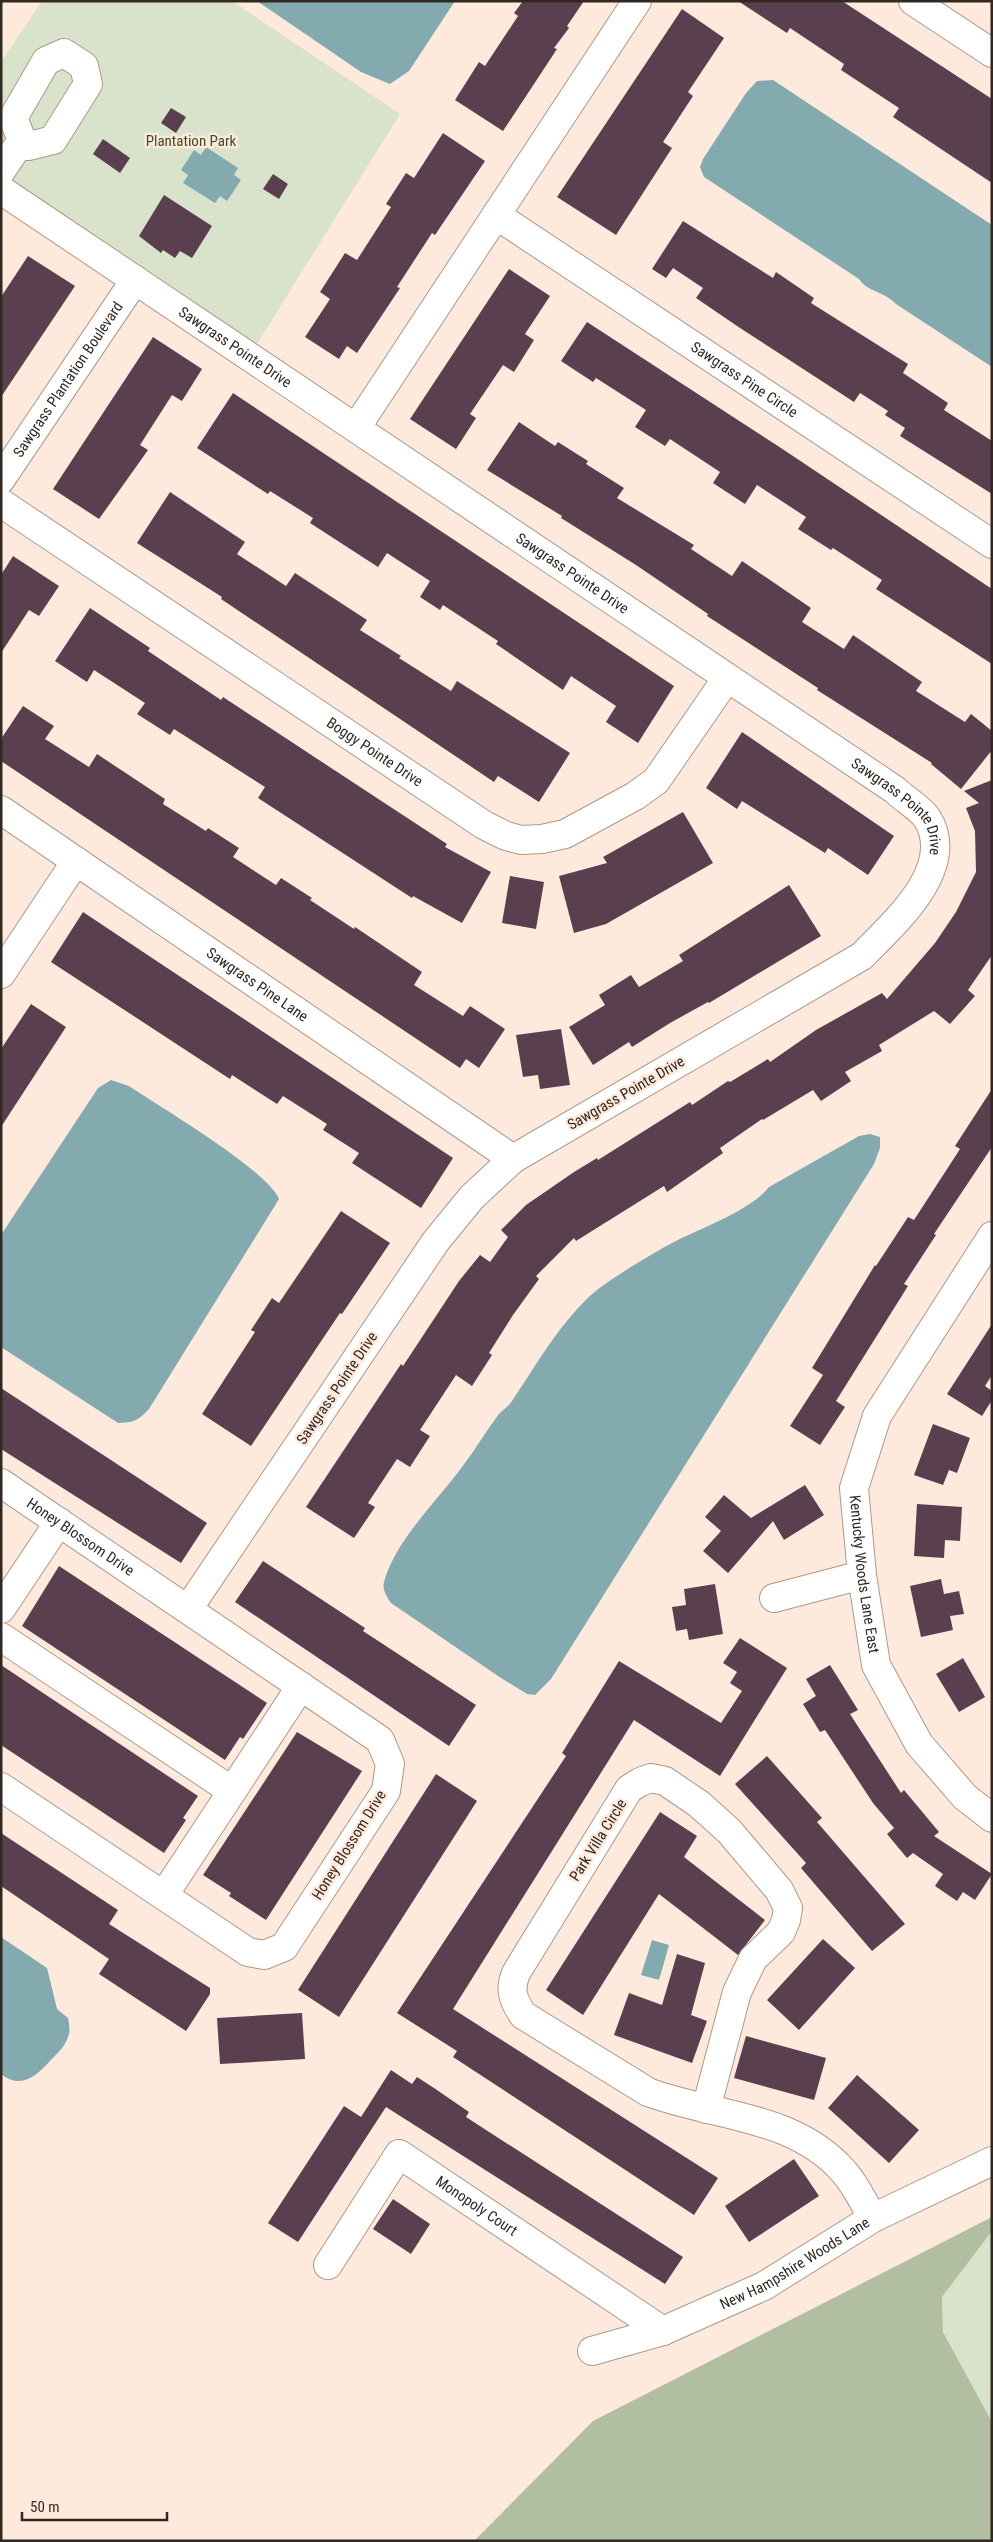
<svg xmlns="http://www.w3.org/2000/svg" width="993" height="2542" font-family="'Roboto Condensed',sans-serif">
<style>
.green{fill:#d9e3cc}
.forest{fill:#b1bea0}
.water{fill:#83aaaf}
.building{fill:#5a404f}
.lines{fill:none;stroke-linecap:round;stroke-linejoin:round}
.minor-casing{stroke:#ae9888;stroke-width:30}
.minor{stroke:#fff;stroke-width:28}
.labels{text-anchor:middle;stroke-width:5;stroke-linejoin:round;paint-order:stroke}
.park-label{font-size:15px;fill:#3d4e1f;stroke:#fdeadc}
.street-label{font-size:15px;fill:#312822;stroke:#fdeadc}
</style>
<rect width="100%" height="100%" fill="#fdeadc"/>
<g class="green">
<path d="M42,1h190l168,113 -146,235 -253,-167v-120z"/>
<path d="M992,2231v191l-49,-90 -1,-35z"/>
</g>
<path class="forest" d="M992,2217v14l-50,66 1,35 49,90v119h-518l119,-120z"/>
<g class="water">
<path d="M257,1h198l-46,70 -19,13 -29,-12z"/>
<path d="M773,80l219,145v142l-96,-63c-12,-13 -29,-12 -37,-25l-155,-102 -4,-10 3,-8 43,-66 11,-12z"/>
<path d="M206,147l32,21 -4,7 7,5 -14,21 -7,-5 -5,7 -32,-20 5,-8 -7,-5 13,-20 7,5z"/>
<path d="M111,1080l18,6c31,21 138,84 150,113l-130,210c-10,11 -16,14 -31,14l-117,-76v-112l97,-147z"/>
<path d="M870,1134l10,3v11l-6,16 -323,515 -16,16 -8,-1 -29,-18 -107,-73c-4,-6 -9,-13 -7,-21 11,-41 53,-81 78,-115 13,-17 24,-36 37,-53 4,-4 10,-8 13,-13 25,-37 50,-82 85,-111 20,-15 54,-36 77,-48 27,-14 76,-31 95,-55l90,-51z"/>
<path d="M1,1937l46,31 10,41 11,9c1,5 2,11 1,16 -3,11 -10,18 -18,26 -15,16 -29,30 -50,14z"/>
<path d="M652,1940l17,5 -10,35 -18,-5z"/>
</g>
<g class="building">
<path d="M523,1h61l-17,25 2,2 -15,20 3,1 -54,82 -48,-31 24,-38 6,4 33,-50 -4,-3z"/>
<path d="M738,1h104l150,98v84l-99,-66 6,-9 -58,-38 3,-6 -54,-36 -3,5z"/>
<path d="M682,9l42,29 -36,54 5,4 -30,46 9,6 -56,87 -59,-38z"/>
<path d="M171,108l15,9 -10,16 -15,-10z"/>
<path d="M443,133l42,28 -50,74 -3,-2 -35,54 3,1 -43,65 -10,-7 -8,13 -34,-22 25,-38 -10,-7 25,-39 12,7 34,-53 -5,-3 20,-31 8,5z"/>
<path d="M103,139l27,19 -10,15 -27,-19z"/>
<path d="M273,174l15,10 -9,15 -16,-10z"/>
<path d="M164,195l48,31 -20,32 -12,-7 -5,7 -12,-8 -2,3 -22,-17z"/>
<path d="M683,221l90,57 3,-6 38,26 -3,5 97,61 -5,9 45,30 -4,7 48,31v53l-92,-58 5,-8 -20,-13 3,-4 -28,-18 -6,9 -114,-74 -44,-30 7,-10 -30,-20 -7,10 -14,-9z"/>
<path d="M28,256l47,30 -74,111v-100z"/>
<path d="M509,269l41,27 -25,38 9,6 -20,32 -11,-7 -33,49 6,4 -20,31 -46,-30z"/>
<path d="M587,322l194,126 211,141v75l-116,-75 6,-9 -49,-32 -2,2 -33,-21 8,-12 -49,-32 -12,19 -32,-21 7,-11 -50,-33 -5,7 -30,-19 11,-17 -50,-32 -3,4 -32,-21z"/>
<path d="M153,337l49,32 -20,32 -10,-6 -32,50 8,5 -49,69 -46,-30z"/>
<path d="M233,393l441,293 -36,57 -32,-21 10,-16 -45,-30 -8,14 -67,-46 2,-3 -55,-36 -3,5 -20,-13 10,-16 -43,-28 -9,14 -68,-44 3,-5 -43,-27 -2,3 -71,-46z"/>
<path d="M519,422l36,24 3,-4 30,19 -2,3 38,24 -7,10 77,47 -3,4 41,27 10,-15 69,47 -9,14 42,27 9,-14 69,47 -6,9 49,31 6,-8 21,17v19l-31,39 -30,-25 1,-1 -115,-73 1,-2 -111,-72 1,-2 -72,-49 -75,-47 1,-2 -75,-46z"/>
<path d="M170,492l75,50 -8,12 49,32 9,-13 72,47 -7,10 41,26 -2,2 52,33 6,-10 113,72 -31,49 -41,-26 -4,6 -273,-183 1,-2 -85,-54z"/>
<path d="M13,556l46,30 -20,30 -10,-6 -28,43v-78z"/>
<path d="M90,608l60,40 -2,3 73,49 2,-3 224,147 -2,3 46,25 -29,51 -49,-27 -1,2 -154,-100 7,-11 -91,-58 -4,6 -33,-21 8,-11 -51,-33 -7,12 -32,-21z"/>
<path d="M23,706l31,20 -9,13 44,28 8,-13 68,45 -2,5 43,27 2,-3 31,20 -6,9 43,28 5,-7 31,20 -2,2 44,29 1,-2 67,45 -8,13 49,31 7,-10 35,23 -26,39 -13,-9 -6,9 -459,-307v-22z"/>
<path d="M742,732l152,104 -26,39 -40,-27 -3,5 -83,-52 -5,8 -31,-21z"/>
<path d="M992,780v175l-24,35 7,6 -25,28 -16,-13 -55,34 3,6 -37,21 6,9 -30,20 -8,-11 -50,30 -1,-1 -42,29 3,5 -56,39 -3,-6 -88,55 -2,-3 -38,38 3,3 -26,36 -24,38 3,2 -20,31 -16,-11 -36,55 10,6 -20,31 -13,-8 -29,44 7,4 -21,31 -48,-31 95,-143 2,2 56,-85 21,-26 10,7 18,-25 -7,-7 25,-25 48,-33 23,-14 1,2 92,-58 2,3 36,-24 2,1 38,-23 2,3 46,-32 66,-37 5,6 48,-56 21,-31 20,-40 -1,-41 -9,-23 13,-5 -15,-12z"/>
<path d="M683,812l30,51 -107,61 -32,9 -15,-57 48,-13 -4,-6z"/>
<path d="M510,876l34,6 -8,47 -34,-6z"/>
<path d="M789,885l32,51 -112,67 -1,-1 -38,21 -38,24 -3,-5 -36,23 -24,-38 36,-22 -6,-10 32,-20 8,12 44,-26 -4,-6z"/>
<path d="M83,912l370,246 -32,50 -69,-45 7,-10 -36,-23 4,-6 -44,-28 -6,8 -45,-29 -2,4 -179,-117z"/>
<path d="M31,1004l35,23 -65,100v-78z"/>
<path d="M561,1029l9,56 -30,4 -2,-14 -15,2 -7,-42z"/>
<path d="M992,1089v58l-58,87 2,1 -32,49 4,2 -72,115 9,6 -25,38 -30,-19 33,-51 -11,-7 63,-103 1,1 32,-49 6,3 46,-71 -5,-3z"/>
<path d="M341,1211l49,32 -48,71 -2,-1 -89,133 -49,-32 53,-82 -4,-2 21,-32 7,5z"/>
<path d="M992,1324v51l-7,11 7,5v9l-10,16 -35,-22z"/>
<path d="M1,1388l206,135 -26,40 -180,-114z"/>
<path d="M933,1424l37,14 -13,35 -8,-3 -6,15 -29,-10z"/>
<path d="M805,1485l19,30 -40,25 -11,-19 -45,52 -25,-22 18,-20 -16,-14 19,-22 27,23z"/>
<path d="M917,1504l45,3 -2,34 -15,-1 -1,18 -30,-2z"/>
<path d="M263,1561l102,67 -2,3 113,74 -27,41 -214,-144z"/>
<path d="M59,1566l208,137 -24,36 -3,-2 -15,23 -203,-134z"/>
<path d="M941,1579l3,15 15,-3 5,23 -14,2 3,14 -32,7 -11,-51z"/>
<path d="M715,1584l8,50 -34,6 -2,-11 -11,2 -4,-24 14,-2 -2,-16z"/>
<path d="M740,1638l47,30 -67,108 -86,-56 -181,289 265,169 -24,37 -241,-158 4,-6 -60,-38 169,-257 -4,-3 57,-92 102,62 21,-32 -12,-8 7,-11 -14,-9z"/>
<path d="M963,1658l22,39 -26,15 -23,-38z"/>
<path d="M1,1665l197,131 -15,22 3,2 -22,33 -163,-108z"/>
<path d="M830,1665l28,45 -8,4 51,79 3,-3 35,42 -5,4 58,38 -17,26 -12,-8 -6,9 -22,-15 8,-12 -30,-21 -6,5 -20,-24 7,-6 -21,-25 -48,-73 -5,2 -17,-28 13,-8 -10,-17z"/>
<path d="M297,1732l65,39 -96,149 -37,-24 2,-3 -28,-18z"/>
<path d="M767,1756l55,62 -5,4 88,102 -33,27 -71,-83 5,-5 -71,-79z"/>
<path d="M436,1774l41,27 -138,216 -41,-27z"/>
<path d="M660,1812l37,24 -13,21 81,63 -27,35 -79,-61 -76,121 -37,-25z"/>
<path d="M1,1833l117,77 -9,14 101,64v6l-24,37 -87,-57 10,-15 -108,-73z"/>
<path d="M823,1939l32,29 -56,62 -32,-30z"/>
<path d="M677,1954l28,9 -14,52 16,6 -15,42 -78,-28 15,-42 33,12z"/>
<path d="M302,2013l3,46 -85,5 -3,-46z"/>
<path d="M746,2036l80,22 -12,42 -80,-22z"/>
<path d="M391,2070l21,14 5,-7 17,11 35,24 -3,5 217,140 -18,27 -279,-177 -88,135 -30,-19 76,-117 17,11z"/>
<path d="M857,2075l62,55 -30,33 -61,-55z"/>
<path d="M794,2159l25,37 -70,46 -24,-36z"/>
<path d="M393,2199l37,25 -19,30 -38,-25z"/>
</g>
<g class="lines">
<defs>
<g id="minor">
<path d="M913,1l79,52"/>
<path d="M64,53l20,13 4,18 -35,56 -24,6 -7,-6 -9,-22 33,-57z"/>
<path d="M1,171l21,-31"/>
<path id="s1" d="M1,190l894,600c9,9 25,18 32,28 31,50 -33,105 -65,138l-349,203 -41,38 -36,44 -248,368"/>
<path id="s2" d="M496,215l496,329"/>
<path d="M356,428l281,-427"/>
<path id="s3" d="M1,479l134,-199"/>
<path id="s4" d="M1,503l483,322 22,11 15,4 21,-1 23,-5 70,-38 21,-15 71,-103"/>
<path id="s5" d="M1,810l512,349"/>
<path d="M1,974l75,-113"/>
<path id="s6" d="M992,1236l-115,180 -23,72 8,87 14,90 43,79 46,53 27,21"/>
<path id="s7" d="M1,1483l379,257 10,24 -4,27 -102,156 -20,8 -16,-3 -247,-165"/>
<path d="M774,1598l88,-23"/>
<path d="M1,1609l58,-87"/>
<path d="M1,1637l231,154"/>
<path d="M164,1895l137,-209"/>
<path d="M706,2109l31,-117 16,-33 28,-27 5,-12 2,-12 -9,-18 -50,-59 -30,-27 -34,-23 -14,-3 -11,4 -11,7 -113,184c-7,17 -3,27 7,42l125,77c67,25 147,23 196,80 12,13 20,32 29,46"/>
<path id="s8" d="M328,2265l71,-111 264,177"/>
<path id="s9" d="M592,2351l71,-20 101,-45 109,-68 119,-57"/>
</g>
</defs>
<use href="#minor" class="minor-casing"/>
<use href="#minor" class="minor"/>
</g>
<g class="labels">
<g class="park-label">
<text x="191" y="146">Plantation Park</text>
</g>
<g class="street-label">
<text dy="5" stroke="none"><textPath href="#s1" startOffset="282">Sawgrass Pointe Drive</textPath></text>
<text dy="5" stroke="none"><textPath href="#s2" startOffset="298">Sawgrass Pine Circle</textPath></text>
<text dy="5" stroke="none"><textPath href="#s3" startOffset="120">Sawgrass Plantation Boulevard</textPath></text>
<text dy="5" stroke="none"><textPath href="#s1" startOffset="688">Sawgrass Pointe Drive</textPath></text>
<text dy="5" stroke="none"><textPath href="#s4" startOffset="449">Boggy Pointe Drive</textPath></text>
<text dy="5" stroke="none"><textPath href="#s1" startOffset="1092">Sawgrass Pointe Drive</textPath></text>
<text dy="5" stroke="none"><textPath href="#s5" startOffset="310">Sawgrass Pine Lane</textPath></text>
<text transform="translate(626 1093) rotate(-30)" y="5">Sawgrass Pointe Drive</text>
<text transform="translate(337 1388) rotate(-56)" y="5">Sawgrass Pointe Drive</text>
<text dy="5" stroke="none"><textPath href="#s7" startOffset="96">Honey Blossom Drive</textPath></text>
<text dy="5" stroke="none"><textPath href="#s6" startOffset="376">Kentucky Woods Lane East</textPath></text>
<text transform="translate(598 1840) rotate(-58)" y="5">Park Villa Circle</text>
<text transform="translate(349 1845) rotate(-58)" y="5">Honey Blossom Drive</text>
<text dy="5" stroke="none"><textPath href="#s8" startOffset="225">Monopoly Court</textPath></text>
<text dy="5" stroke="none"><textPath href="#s9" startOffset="222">New Hampshire Woods Lane</textPath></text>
</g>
</g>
<rect width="993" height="2542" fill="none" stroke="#312822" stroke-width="5"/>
<path d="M22 2512v8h145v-8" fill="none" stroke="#312822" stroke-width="2.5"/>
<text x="30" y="2512" font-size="15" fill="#312822" stroke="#fdeadc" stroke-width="4" paint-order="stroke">50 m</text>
</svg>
